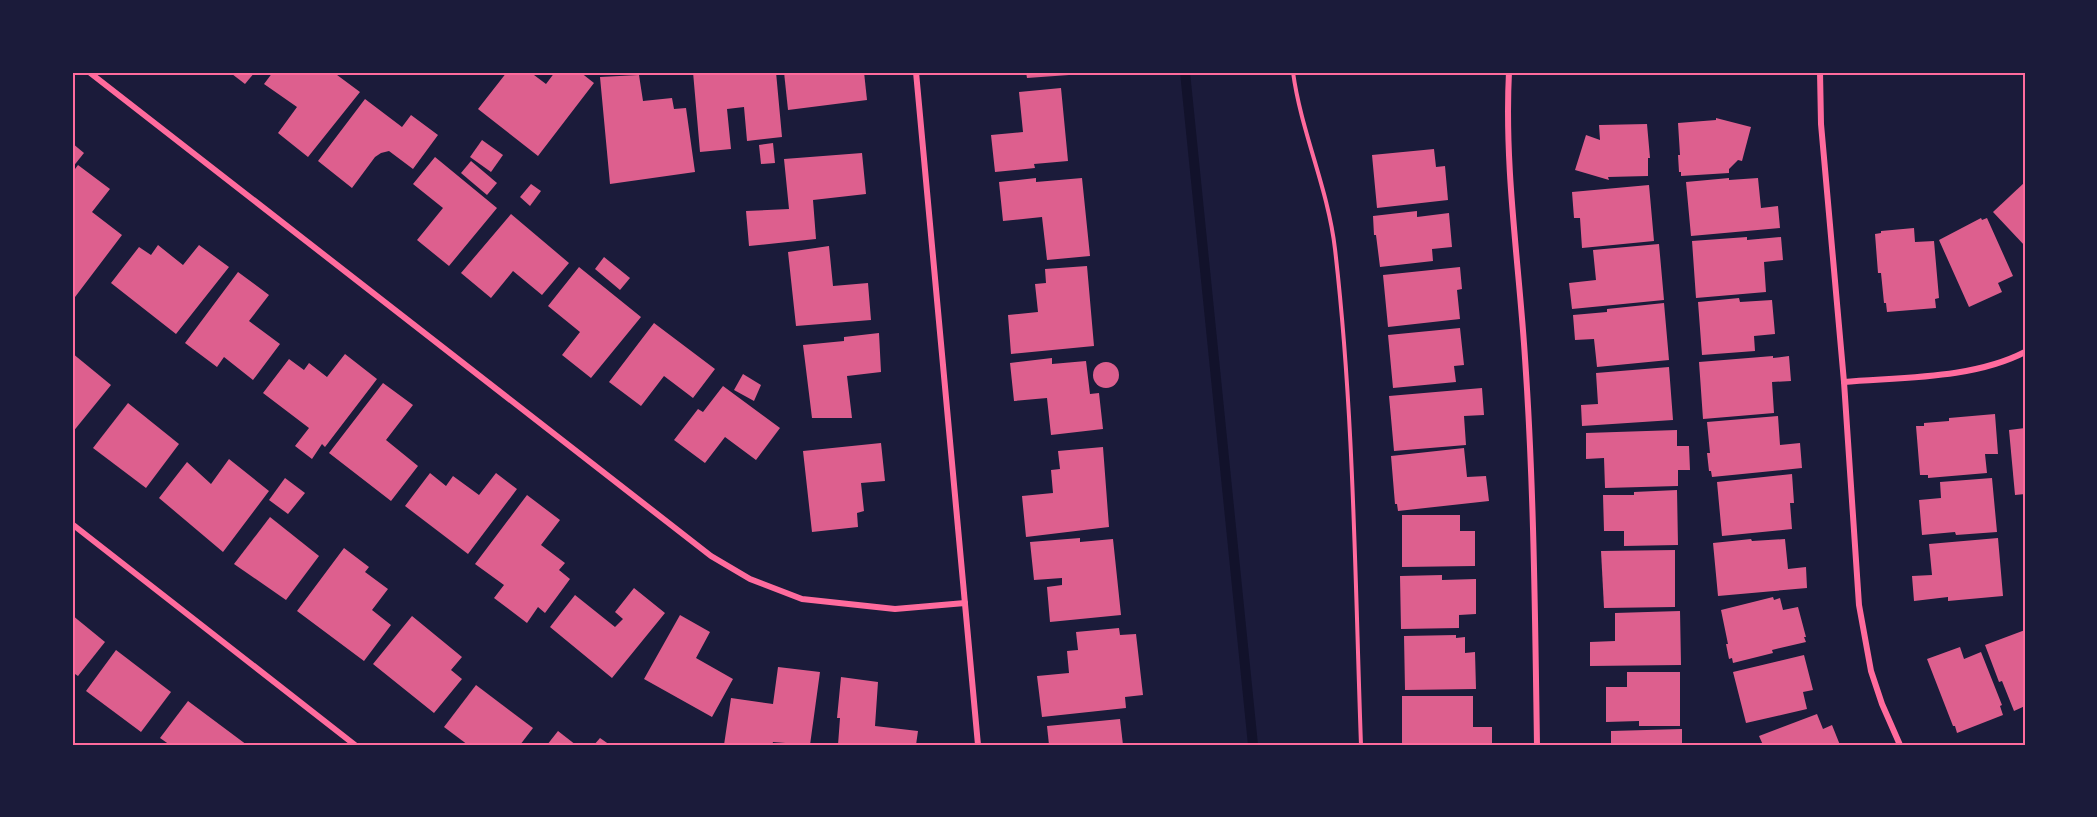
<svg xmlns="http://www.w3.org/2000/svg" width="2097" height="817" font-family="'Noto Serif',serif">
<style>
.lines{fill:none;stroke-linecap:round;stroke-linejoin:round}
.stream{stroke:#12122b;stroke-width:10}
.building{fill:#dd5f8e}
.path{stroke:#ff6b9d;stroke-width:4}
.minor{stroke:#ff6b9d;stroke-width:6}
.neatline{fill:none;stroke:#ff6b9d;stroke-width:2}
</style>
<rect width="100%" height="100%" fill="#1b1b3a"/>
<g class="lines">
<path class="stream" d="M1185,72l68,673"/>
</g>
<g class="building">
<path d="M234,72h21l-10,12 -13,-10z"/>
<path d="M273,72h60l27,20 -52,65 -30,-24 19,-26 -33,-23z"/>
<path d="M507,72h23l16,12 9,-12h25l14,11 -56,73 -60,-47z"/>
<path d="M693,72h83l6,65 -35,4 -3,-34 -17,2 4,40 -31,3z"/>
<path d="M784,72h80l3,28 -79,10z"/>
<path d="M1026,72h43v3l-42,3z"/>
<path d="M639,75l4,26 29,-3 2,11 12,-1 9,64 -85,12 -10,-107z"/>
<path d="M1061,88l7,73 -34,3 1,4 -40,4 -4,-37 32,-3 -4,-40z"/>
<path d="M365,99l37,28 9,-12 27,20 -25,34 -24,-18 -8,2 -6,4 -23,31 -34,-27z"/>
<path d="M1716,118l35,9 -9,34 -4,-1 -9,9v4l-48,3v-4h-2l-1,-17h2l-2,-32 38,-3z"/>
<path d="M1647,124l3,34h-2v18l-40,1 1,3 -34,-10 11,-35 14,5 -1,-15z"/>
<path d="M482,140l21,15 -12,17 -21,-15z"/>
<path d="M72,143l12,10 -12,15z"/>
<path d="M773,143l2,20 -14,1 -2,-19z"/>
<path d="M1434,149l2,18 9,-1 3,34 -71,8 -5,-53z"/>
<path d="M862,153l4,41 -53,6 3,39 -67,7 -3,-35 43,-2 -5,-50z"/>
<path d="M435,157l62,51 -48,58 -32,-26 26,-32 -30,-24z"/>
<path d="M471,161l26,22 -10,12 -26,-22z"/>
<path d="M78,165l32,24 -18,23 30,23 -50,66v-128z"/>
<path d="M1036,178v4l46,-4 8,78 -43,4 -5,-43 -39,4 -4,-39z"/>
<path d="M1729,178v2l29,-2 3,30 17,-2 2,22 -89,8 -5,-54z"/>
<path d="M2025,182v64l-32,-34z"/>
<path d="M531,184l10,7 -11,15 -10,-9z"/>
<path d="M1649,185l5,56 -72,7 -2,-30h-6l-2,-26z"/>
<path d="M1417,211v6l32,-4 3,34 -20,2 1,12 -53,6 -4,-32h-2l-1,-19z"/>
<path d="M511,214l58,49 -27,32 -29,-24 -22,27 -30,-25z"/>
<path d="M1981,218l1,2 5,-2 26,58 -15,7 4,9 -33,15 -30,-67z"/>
<path d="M1914,228l1,14 19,-1 5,57 -4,1 1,9 -49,4 -1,-9h-2l-3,-30h-3l-3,-39 6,-1v-2z"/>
<path d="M1747,237v3l34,-3 2,23 -19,2 2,30 -70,6 -4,-57z"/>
<path d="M1659,244l5,56 -92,9 -3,-26 27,-3 -3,-30z"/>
<path d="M158,245l25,20 16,-20 30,22 -53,67 -65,-51 28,-36 12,8z"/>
<path d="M829,246l4,40 35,-3 3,37 -75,6 -8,-74z"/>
<path d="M604,257l26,21 -10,12 -25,-21z"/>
<path d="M1087,266l7,80 -83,8 -3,-39 30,-3 -3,-28 11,-1 -1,-14z"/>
<path d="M579,267l62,50 -50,61 -29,-23 18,-23 -32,-26z"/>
<path d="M1460,267l2,22 -5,1 3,29 -72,8 -5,-52z"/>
<path d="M238,272l31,23 -20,26 31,23 -27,36 -29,-23 -7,10 -32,-24z"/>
<path d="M1739,298l1,4 32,-2 3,34 -21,2 1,15 -53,4 -4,-53z"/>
<path d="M1664,303l5,57 -72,7 -3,-28 -19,1 -2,-25 34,-3v-3z"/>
<path d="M654,323l61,46 -22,29 -29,-22 -23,30 -32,-24z"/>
<path d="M1460,328l4,37 -10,1 2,16 -63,6 -5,-53z"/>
<path d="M879,333l2,39 -34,4 5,42h-40l-9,-73 41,-4v-4z"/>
<path d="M72,353l39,32 -39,48z"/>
<path d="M345,354l32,25 -52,68 -3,-3 -10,15 -17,-13 14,-18 -46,-35 26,-34 15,11 5,-7 18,14z"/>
<path d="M1773,356v2l16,-2 2,25 -19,1 2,31 -71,6 -4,-57z"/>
<path d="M1052,358v6l34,-3 4,33 9,-1 4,36 -52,6 -4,-37 -33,3 -4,-38z"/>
<circle cx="1106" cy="375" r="13"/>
<path d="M1669,367l4,53 -91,6 -1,-21 17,-1 -2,-31z"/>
<path d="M743,374l18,11 -7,16 -20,-11z"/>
<path d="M383,383l30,22 -27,35 32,26 -27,35 -62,-48z"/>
<path d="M723,386l57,42 -24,32 -31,-23 -20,26 -31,-23 24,-31 5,3z"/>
<path d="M1482,388l2,27 -20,1 2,29 -72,6 -5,-55z"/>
<path d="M128,403l51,41 -33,44 -53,-40z"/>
<path d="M1995,414l3,40h-13l2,19 -59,5v-3h-8l-4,-49h8v-3l25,-2v-3z"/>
<path d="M1778,416l2,29 20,-2 2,25 -90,9 -1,-6h-2l-2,-18h3l-3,-31z"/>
<path d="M2025,428v66l-10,1 -6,-65z"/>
<path d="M1677,430v16h12l1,24h-12v16l-73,2 -1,-30 -18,1v-26z"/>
<path d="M881,443l4,38 -24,2 3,28 -7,2 1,14 -46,5 -9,-81z"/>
<path d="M1103,447l6,80 -83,10 -4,-41 31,-3 -2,-23 9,-1 -2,-18z"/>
<path d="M1464,448l3,29 19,-1 3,25 -91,10 -1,-7h-2l-4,-48z"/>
<path d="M229,459l40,32 -46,61 -64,-54 28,-36 24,22z"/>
<path d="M430,473l16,13 7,-10 26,19 17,-22 21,16 -49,65 -63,-48z"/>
<path d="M1792,474l2,29h-4l2,26 -70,7 -5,-54z"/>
<path d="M285,478l20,15 -17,21 -19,-14z"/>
<path d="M1992,478l5,54 -41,3 -1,-3 -33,3 -3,-35 22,-2 -1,-16z"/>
<path d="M1677,490l1,55 -54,1v-15h-20l-1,-36h31v-3z"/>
<path d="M527,495l33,25 -19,25 24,18 -6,7 11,9 -25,34 -7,-6 -11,16 -33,-25 10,-13 -29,-21z"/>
<path d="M1402,515h58v16h15v35l-73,1z"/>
<path d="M270,517l49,39 -33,44 -52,-36z"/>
<path d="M1080,538v4l33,-3 8,76 -71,7 -3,-35 15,-2v-7l-28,2 -4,-38z"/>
<path d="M1998,538l5,58 -55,5v-4l-34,4 -2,-25 20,-1 -3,-31z"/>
<path d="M1751,539l1,2 33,-2 3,30 18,-2 1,21 -89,8 -5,-53z"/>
<path d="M344,548l25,19 -4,5 23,17 -16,21 19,15 -27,36 -67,-50z"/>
<path d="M1675,550v57l-71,1 -3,-57z"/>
<path d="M1442,575v5l34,-1v35l-17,1v13l-58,1 -1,-53z"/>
<path d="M634,588l31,25 -53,65 -62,-51 25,-32 40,32 8,-8 -8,-7z"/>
<path d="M1773,597l1,3 6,-2 3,12 15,-3 8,30h-2l2,5 -34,8 1,3 -40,10 -1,-5 -3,1 -3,-15h2l-7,-34z"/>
<path d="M1680,611l1,54 -91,1v-24l25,-1v-28z"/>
<path d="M72,615l33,27 -27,34 -6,-4z"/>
<path d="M680,615l30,17 -14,26 37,21 -21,38 -68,-38z"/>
<path d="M412,616l50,41 -11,13 11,9 -28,34 -61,-49z"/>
<path d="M1119,628l1,7 16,-1 7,61 -18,2 1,11 -84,9 -5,-41 32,-3 -2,-22 11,-1 -2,-18z"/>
<path d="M2025,630v76l-11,5 -12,-30 -3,1 -14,-37z"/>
<path d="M1456,635v3l9,-1v16l10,-1 1,37 -71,1 -1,-54z"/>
<path d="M1960,647l4,12 17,-7 21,53 -2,1 3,9 -46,18 -2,-7h-2l-26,-67z"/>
<path d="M116,650l55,42 -30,40 -55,-41z"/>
<path d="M1804,655l9,35 -10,2 4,17 -61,14 -13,-51z"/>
<path d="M778,667l42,5 -10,73 -37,-3 -1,3h-48l7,-47 42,6z"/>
<path d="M1627,672h53v54h-41v-5l-33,1v-35h21z"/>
<path d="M841,677l37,5 -3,44 43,5 -2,14h-78l2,-27h-3z"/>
<path d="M476,685l57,43 -13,17h-52l-24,-18z"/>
<path d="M1402,696h71v31h19v18h-90z"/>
<path d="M188,701l59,44h-77l-10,-7z"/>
<path d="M1817,714l6,15 9,-4 8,20h-77l-4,-9z"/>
<path d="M1120,719l3,26h-74l-2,-19z"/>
<path d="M1682,729v16h-71v-14z"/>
<path d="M558,731l18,14h-29z"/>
<path d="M600,738l10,7h-16z"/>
</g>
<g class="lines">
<path class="path" d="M1293,72c8,60 35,116 42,177 19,164 20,331 26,496"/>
<g class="minor">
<path d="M89,72l622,484 39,23 52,20 93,10 70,-6"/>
<path d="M916,72l62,673"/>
<path d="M1509,72c-5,95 10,191 16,286 9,129 10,258 12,387"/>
<path d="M1820,72l1,52 23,258 15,223 12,66 11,33 18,41"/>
<path d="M1844,382c58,-5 129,-3 181,-30"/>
<path d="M72,524l283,221"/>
</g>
</g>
<rect width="2097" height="817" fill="none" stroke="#1b1b3a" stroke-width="147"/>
<rect x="74" y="74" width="1950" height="670" class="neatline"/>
</svg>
